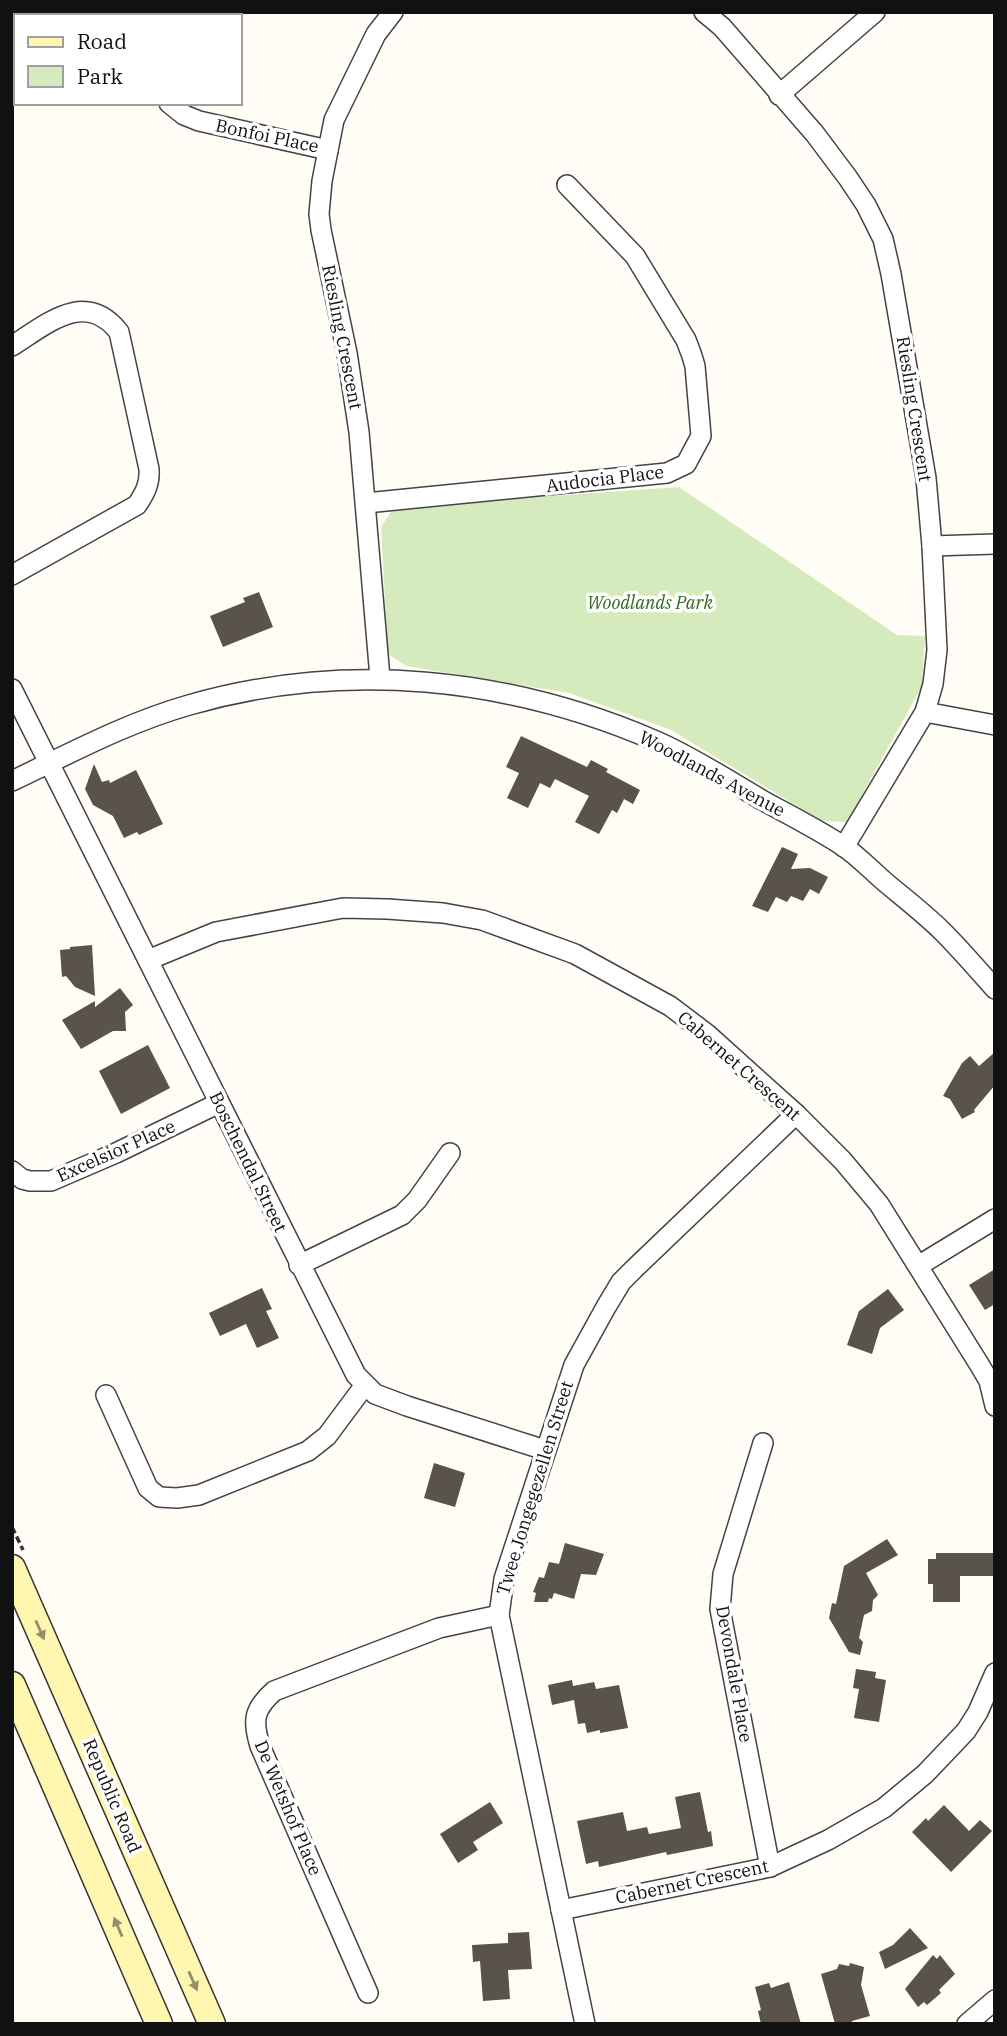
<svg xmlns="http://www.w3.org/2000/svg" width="1007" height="2036" font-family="'IBM Plex Serif',serif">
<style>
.green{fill:#d5ebbd}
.building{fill:#5a524d}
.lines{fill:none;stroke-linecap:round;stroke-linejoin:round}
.street-casing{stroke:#444;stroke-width:22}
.secondary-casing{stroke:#333;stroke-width:29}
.path{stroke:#333;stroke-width:3.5;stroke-dasharray:7 3.5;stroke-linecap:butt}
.street{stroke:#fff;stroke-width:19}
.secondary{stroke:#fff6b0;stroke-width:26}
.oneway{fill:#948f68}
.labels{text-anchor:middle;stroke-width:7;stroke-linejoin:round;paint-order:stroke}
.street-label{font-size:18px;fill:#111;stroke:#fff}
.park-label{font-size:18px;font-style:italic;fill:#2f6b1f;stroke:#fff}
</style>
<rect width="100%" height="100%" fill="#fffdf5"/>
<path class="green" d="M679,487l218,148 28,1 -3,50 -75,136 -25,-1 -151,-91 -102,-37 -163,-27 -18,-12 -7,-127 13,-20z"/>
<g class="building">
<path d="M259,592l14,35 -50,20 -13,-31 35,-14 -2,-4z"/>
<path d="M521,736l66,31 4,-7 17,9 -2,3 34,18 -7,14 -9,-5 -7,14 -5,-3 -13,24 -24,-12 14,-26 -34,-17 -5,9 -10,-5 -12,25 -21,-10 12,-25 -13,-6z"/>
<path d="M94,764l8,18 7,-2 1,3 26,-13 27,54 -24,11 -2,-3 -13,6 -11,-22 -20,-11 -8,-16z"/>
<path d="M782,847l16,7 -7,15 19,-1 18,9 -9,17 -9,-5 -7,12 -12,-5 -4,6 -11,-5 -8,15 -16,-6z"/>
<path d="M92,945l3,51 -20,-9 -9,-11 -4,1 -2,-27 10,-1v-2z"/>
<path d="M120,988l13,17 -8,7 1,19h-13l-32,18 -19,-29 33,-19v6z"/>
<path d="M148,1045l22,43 -49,26 -22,-43z"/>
<path d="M995,1052v33l-21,25 1,2 -13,7 -12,-20 -7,-3 19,-33 8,-7 9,10z"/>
<path d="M995,1269v35l-10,6 -16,-25z"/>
<path d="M262,1288l10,21 -6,2 13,27 -22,10 -11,-24 -26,12 -11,-23z"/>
<path d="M888,1289l16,21 -24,18 -8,26 -25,-9 12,-34z"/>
<path d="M434,1463l31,10 -10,34 -31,-9z"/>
<path d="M887,1539l11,16 -32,18 12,22 -5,5 -1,11 -8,4 -5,23 4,4 -3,13 -11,-3 -20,-34 3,-15 4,1 8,-38z"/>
<path d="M565,1543l39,11 -8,21 -15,-1 -7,25 -20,-6 -2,6 -3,-1 -1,4h-14l2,-9 -3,-1 6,-15 5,1 5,-16 10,2z"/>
<path d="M936,1553h59v23h-35v26h-27v-18h-5v-25h8z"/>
<path d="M856,1669l20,3 -1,6 11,2 -7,42 -25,-4 5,-29 -6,-1z"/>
<path d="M572,1680l1,6 21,-4 2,7 23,-4 9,43 -28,5v-3l-13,3 -2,-10 -7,1 -4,-24 -22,5 -4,-20z"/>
<path d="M700,1792l8,40 3,-1 2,15 -46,9 -1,-3 -67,15 -1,-6 -12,3 -9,-43 46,-9 4,19 20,-4 2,7 32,-6 -6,-31z"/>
<path d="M490,1802l13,21 -30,19 5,8 -20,13 -18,-29z"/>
<path d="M944,1805l25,26 11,-11 12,11 -41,41 -39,-40 14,-14 2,3z"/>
<path d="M910,1928l18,20 -43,21 -6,-17 14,-7z"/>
<path d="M529,1932l3,37 -24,1 2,29 -27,2 -3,-40 -7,1 -1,-17 36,-2v-10z"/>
<path d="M933,1955l4,4 3,-4 15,19 -16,16 2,3 -14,12 -3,-3 -6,5 -13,-18z"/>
<path d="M850,1963l14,4 -3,18 9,31 -18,5v3h-17l-14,-50 16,-5 2,-5 10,2z"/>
<path d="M789,1982l12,42h-40l-3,-13 3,-1 -6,-23 14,-4 2,5z"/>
</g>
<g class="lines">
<defs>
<g id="street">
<path d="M120,12l2,4"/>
<path d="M704,12l18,15 93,107 33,44 18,27 17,34 8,35 35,204 6,68 5,104 -4,34 -8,28 -81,135"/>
<path d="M779,95l96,-83"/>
<path d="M169,103l15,12 15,6 129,29"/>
<path d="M12,346c35,-22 73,-57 107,-14l30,137c1,15 -4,24 -12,36l-125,70"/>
<path d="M366,503l301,-30 19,-9 15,-28 -6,-70 -4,-13 -5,-13 -51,-84 -68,-71"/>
<path d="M932,546l63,-2"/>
<path d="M380,678l-21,-246 -12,-79 -26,-123 -2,-16 3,-33 12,-61 42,-86 17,-22"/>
<path d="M12,689l344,686 19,19 32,12 138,44"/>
<path d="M925,712l70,13"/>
<path d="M12,781c59,-28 114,-58 177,-76 156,-45 319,-28 467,36 35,15 72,39 106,59 27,15 55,29 81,46 15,10 28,24 42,36 19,16 40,32 58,50 18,18 35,38 52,57"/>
<path d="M148,960l68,-28 127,-24 44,1 56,4 39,7 93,34 95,52 37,28 89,80 47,47 36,43 100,160 10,17 6,25"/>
<path d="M12,1171l10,8 8,2h21l65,-28 103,-50"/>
<path d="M299,1265l103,-50 15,-15 33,-47"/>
<path d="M918,1266l77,-47"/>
<path d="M106,1395l42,93 11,9 18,1 22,-3 109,-44 19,-15 38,-51"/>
<path d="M763,1443l-40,131 -3,35 50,258"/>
<path d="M561,1910l209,-43 58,-27 56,-32 41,-34 41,-43 12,-19 17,-39"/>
<path d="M368,1993l-108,-247c-8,-26 -6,-37 14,-55l165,-63 60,-13"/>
<path d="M585,2024l-86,-409 5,-36 70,-214 32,-58 15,-25 14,-14 161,-154"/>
<path d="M967,2024l28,-24"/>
</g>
<g id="secondary">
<path d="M12,1568l200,456"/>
<path d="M12,1685l147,339"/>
</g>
</defs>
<use href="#street" class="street-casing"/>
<use href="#secondary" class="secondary-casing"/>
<path class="path" d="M12,1527l11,23"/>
<use href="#street" class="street"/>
<use href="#secondary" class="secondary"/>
</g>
<defs><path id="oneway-solid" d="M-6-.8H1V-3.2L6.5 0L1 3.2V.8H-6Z" transform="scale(1.75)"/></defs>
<g class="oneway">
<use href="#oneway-solid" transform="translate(40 1630) rotate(66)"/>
<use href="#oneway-solid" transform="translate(118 1927) rotate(-113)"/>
<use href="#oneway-solid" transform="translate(193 1981) rotate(66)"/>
</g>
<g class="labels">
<g class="street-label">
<text transform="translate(267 136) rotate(12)" y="6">Bonfoi Place</text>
<text transform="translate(342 337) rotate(79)" y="6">Riesling Crescent</text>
<text transform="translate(914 409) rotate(81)" y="6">Riesling Crescent</text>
<text transform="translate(605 479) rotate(-7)" y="6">Audocia Place</text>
<text transform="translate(712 774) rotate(28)" y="6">Woodlands Avenue</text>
<text transform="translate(739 1066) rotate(41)" y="6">Cabernet Crescent</text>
<text transform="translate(116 1151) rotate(-24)" y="6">Excelsior Place</text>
<text transform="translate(248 1162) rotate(64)" y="6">Boschendal Street</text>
<text transform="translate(535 1488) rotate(-73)" y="6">Twee Jongegezellen Street</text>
<text transform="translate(734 1674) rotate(80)" y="6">Devondale Place</text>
<text transform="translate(112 1796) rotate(67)" y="6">Republic Road</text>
<text transform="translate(288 1808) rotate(67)" y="6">De Wetshof Place</text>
<text transform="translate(692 1882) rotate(-12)" y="6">Cabernet Crescent</text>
</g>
<g class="park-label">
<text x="650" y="609">Woodlands Park</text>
</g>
</g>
<rect width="1007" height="2036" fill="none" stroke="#111111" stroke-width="28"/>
<rect x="14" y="14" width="228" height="91" fill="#ffffff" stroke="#a0a0a0" stroke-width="2"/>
<rect x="28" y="37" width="35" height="10" fill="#fff6b0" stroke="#a0a0a0" stroke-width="2"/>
<text x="77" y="49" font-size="21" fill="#111111">Road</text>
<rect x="28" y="66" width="35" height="21" fill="#d5ebbd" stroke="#a0a0a0" stroke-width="2"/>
<text x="77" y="84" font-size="21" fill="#111111">Park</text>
</svg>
